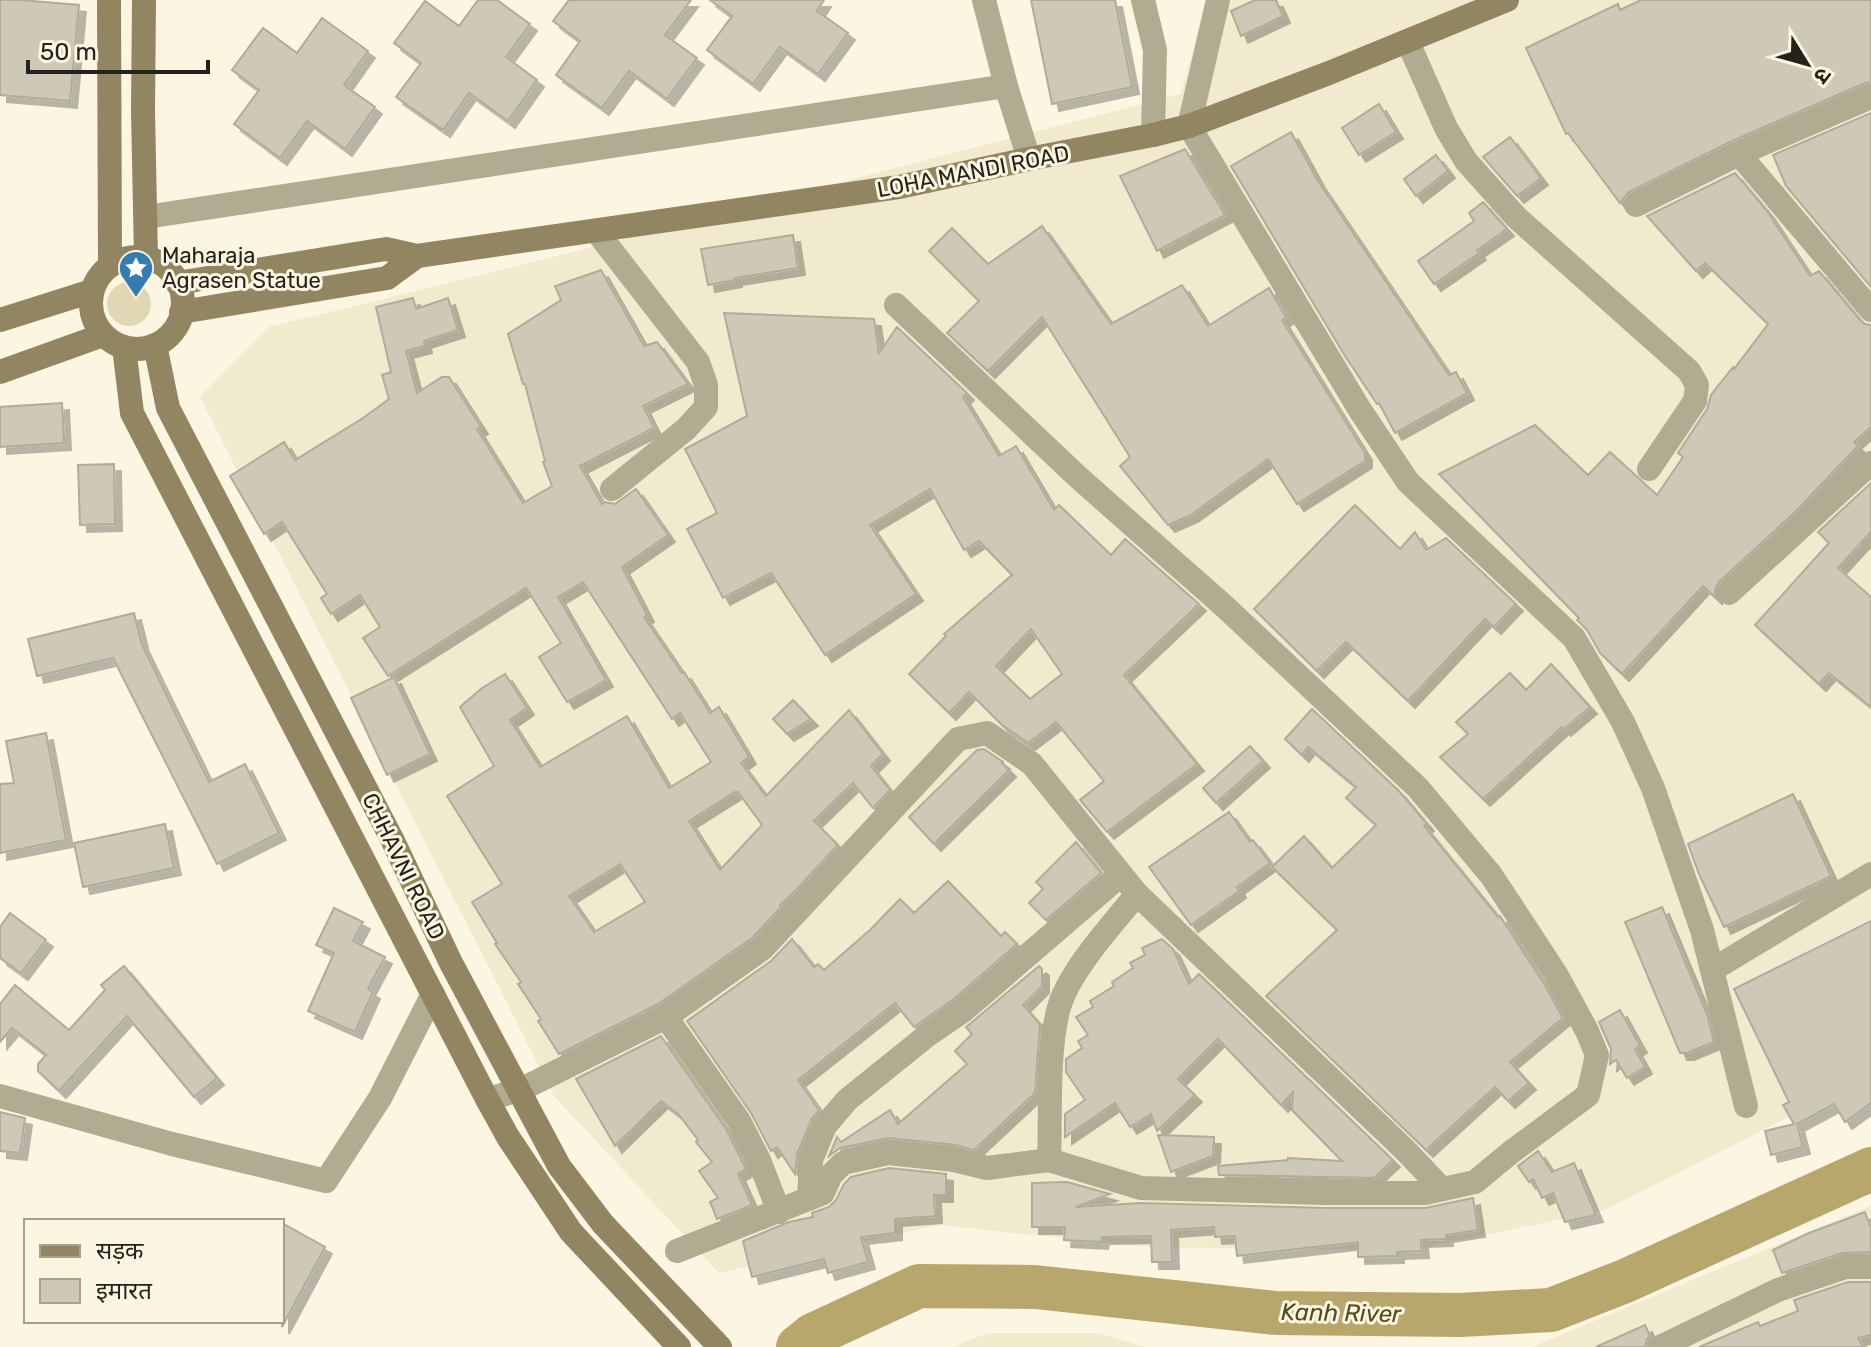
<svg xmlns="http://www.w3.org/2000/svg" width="1871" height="1347" font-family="Rubik,'Noto Sans Devanagari',sans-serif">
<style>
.built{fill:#f1eacf}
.green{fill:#e1d7b4}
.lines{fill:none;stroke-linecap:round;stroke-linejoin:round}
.river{stroke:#b7a76d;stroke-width:44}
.building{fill:#cec9b6;stroke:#b1ac99;stroke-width:2;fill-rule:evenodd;filter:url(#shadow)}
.street{stroke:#b1ab92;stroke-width:24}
.secondary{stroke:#918661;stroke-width:24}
.labels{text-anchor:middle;stroke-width:6;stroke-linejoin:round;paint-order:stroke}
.street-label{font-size:22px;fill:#24221a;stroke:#fbf5e1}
.poi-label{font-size:22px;fill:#24221a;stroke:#fbf5e1;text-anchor:start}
.water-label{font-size:24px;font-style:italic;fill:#564a1c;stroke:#fbf5e1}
</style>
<defs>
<filter id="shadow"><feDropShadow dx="7" dy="7" stdDeviation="0" flood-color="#0004"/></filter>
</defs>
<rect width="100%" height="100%" fill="#fbf5e1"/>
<g class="built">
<path d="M1206,0h665v1075l-266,135 -192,40 -264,-3 -210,-22 -220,48 -165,-177 -354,-699 69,-70 273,-67 639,-166z"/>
<path d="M1871,1206v141h-339l177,-74z"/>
<path d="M987,1333h111l47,14h-192z"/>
</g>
<circle class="green" cx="129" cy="304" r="22"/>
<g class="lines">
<path class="river" d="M798,1347l15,-12 106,-49 116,1 241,26 184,2 91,-5 74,-29 246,-112"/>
</g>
<g class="building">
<path d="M0,0h21l58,5 -9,96 -70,-6z"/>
<path d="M478,0h19l33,24 -24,33 31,23 -29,41 -39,-28 -26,37 -47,-33 25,-34 -27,-20 31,-42 34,25z"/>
<path d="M569,0h122l-26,35 32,23 -30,41 -38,-28 -27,37 -46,-33 24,-34 -27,-20z"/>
<path d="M710,0h114l-7,11 31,22 -30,41 -38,-27 -27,37 -46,-34 25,-34z"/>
<path d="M1031,0h84l17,87 -80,17z"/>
<path d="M1255,0h21l7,16 -42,20 -10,-25z"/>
<path d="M1641,0h230v82l-6,1 -133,58 -103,51 -9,11 -52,-70 -2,1 -40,-86 92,-44 2,6z"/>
<path d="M322,18l46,33 -24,34 31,22 -30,42 -38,-28 -27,37 -46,-34 25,-34 -27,-20 31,-42 34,25z"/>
<path d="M1379,104l17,28 -37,23 -17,-27z"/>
<path d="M1871,113v174l-85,-101 -13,-31z"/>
<path d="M1291,132l27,49 131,194 7,-3 11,21 -72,40 -16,-30 -2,1 -32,-48 -114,-190z"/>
<path d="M1510,137l31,41 -24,18 -34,-39z"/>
<path d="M1185,149l40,66 -68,36 -37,-75z"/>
<path d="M1436,155l12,16 -32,25 -12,-17z"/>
<path d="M1735,173l32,38 43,65 9,-5 41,49 5,4 6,1v102l-17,15 4,4 -63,66 -76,70 -4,7v8l-12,-11 -81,88 -22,-21 -13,-23 -10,-10 2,-2 -140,-144 96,-49 53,50 22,-23 47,43 26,-38 -5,-4 29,-44 4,-14 22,-28 1,2 34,-45 -63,-61 -9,8 -49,-55z"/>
<path d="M1483,202l24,27 -30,21 2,3 -45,31 -16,-23 56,-40 -5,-8z"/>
<path d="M1042,226l69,98 71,-39 26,41 61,-38 17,29 -4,3 83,133v8l-68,43 -29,-45 -77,56 -23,10 -48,-59 10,-9 -88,-140 -54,54 -41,-38 32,-32 -50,-50 23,-23 36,36z"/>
<path d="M793,235l5,33 -63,10v2l-27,5 -7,-36z"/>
<path d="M601,270l43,76 13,-4 31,42 -45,22 11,22 -74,38 22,38 3,-2 10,2 21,-15 32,46 -46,32 25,48 -3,2 38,56 2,-1 26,41 9,-6 30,50 -8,6 25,33 83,-86 34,44 -12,12 19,24 -17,18 -20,-25 -39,38 24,24 -45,48 -13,12 1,2 -29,31 -94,66 -99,50 -21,-33 3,-2 -23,-35 3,-2 -26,-38 2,-1 -25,-41 30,-18 -55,-88 47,-30 -34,-59 22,-19 23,-14 22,34 -17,12 30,47 87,-51 42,72 42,-26 -31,-49 -8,6 -89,-137 -25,15 48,83 -39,22 -28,-45 22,-14 -35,-55 -138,88 -25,-38 17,-11 -20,-32 -29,19 -10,-16 6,-4 -45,-72 -18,12 -34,-58 54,-34 11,18 68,-42 26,-19 -7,-24 9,-3 -15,-65 37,-9 3,11 32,-11 10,32 -34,11 1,5 -19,5 11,42 25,-16h7l32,50 -4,2 46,74 29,-17 -9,-24 2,-1 -20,-77h-2l-15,-50 53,-34 -6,-14zM735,792h3l24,33 -42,45 -31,-49zM620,864l25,38 -51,30 -25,-36z"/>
<path d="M724,313l150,6 5,34 18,-26 70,66 -4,4 36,59 17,-10 38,64 5,-5 52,50 14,-16 74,65 -75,71 73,89 -90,68 -27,-32 24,-19 -48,-59 -28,21 -26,-18 -33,-33 -20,21 -40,-39 37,-38 -2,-2 68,-59 -33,-34 -15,9 -34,-61 -60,36 46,69 -91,61 -54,-82 -48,25 -36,-69 30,-16 -32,-64 62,-33zM1031,629l31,45 -32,25 -34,-33z"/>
<path d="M62,403l2,40 -64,4v-40z"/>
<path d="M114,464l1,60 -35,1 -2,-60z"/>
<path d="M1871,483v49l-33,36 33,29v110l-42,-34 -10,11 -64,-59 74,-82 -11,-11z"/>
<path d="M1355,505l45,44 15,-17 11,18 20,-12 70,66 -22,23 -9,-8 -77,82 -62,-59 -29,29 -63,-62z"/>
<path d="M134,613l8,32 67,137 36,-18 34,69 -62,31 -104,-206 -76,18 -9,-37z"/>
<path d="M1551,664l39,43 -26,22 -2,-2 -79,72 -43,-42 28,-23 -12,-12 54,-49 16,17z"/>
<path d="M394,677l36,77 -43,21 -36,-77z"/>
<path d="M793,700l18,19 -24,15 -14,-15z"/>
<path d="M1312,709l87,82 28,33 -3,2 74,91 2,-1 43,66 20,36 -53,44 19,21 -21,18 -13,-14 -69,63 -160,-154 71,-66 -65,-63 32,-31 28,32 44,-43 -30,-27 10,-11 -48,-40 -6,8 -17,-16z"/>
<path d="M46,733l20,107 -66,13v-69l14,-1 -8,-42z"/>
<path d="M1250,746l13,15 -47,42 -13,-15z"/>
<path d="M984,749l19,13 -1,1 7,7 -75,74 -25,-27 68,-67z"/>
<path d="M1793,794l38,82 -107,51 -25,-53 -11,-30z"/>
<path d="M1229,812l21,30 3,-2 17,23 -33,24 2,4 -48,34 -42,-58z"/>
<path d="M165,824l9,44 -91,19 -9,-44z"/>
<path d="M1076,842l25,31 -55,47 -17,-17 14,-14 -7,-7z"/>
<path d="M948,881l53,55 4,-4 12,12 -62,54 -41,29 -19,-24 -97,77 21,30 -8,10 -14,34 -2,20 -18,-27 -6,4 -20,-38 -64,-92 84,-60 21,-22 22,28 4,-3 6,6 46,-40 30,-31 14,14z"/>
<path d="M1662,907l46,110 6,25 -27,11h-7l-55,-131z"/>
<path d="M334,908l29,14 -10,19 32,16 -17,32 5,3 -18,40 -47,-21 26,-58 -18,-8z"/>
<path d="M10,913l36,27 -25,33 -21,-15v-31z"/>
<path d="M1871,921v182l-26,19 -11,-18 -37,20 6,23 -32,8 -6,-24 29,-7 -11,-19 6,-3 -55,-113z"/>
<path d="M1162,939l11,10 16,35 10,-10 194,186 -19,18 -155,-3 -1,-9 70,-6v-2l54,3 -50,-51 1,-18 -12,13 -63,-66 -40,40 17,16 -38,36 -6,-17 -21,13 -15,-24 -50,34v-23l20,-14 -19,-28v-13l16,-11 -4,-7 10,-6 -12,-18 17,-10 -3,-6 24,-15 -2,-4 21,-14 -3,-5 15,-8 -3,-7z"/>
<path d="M124,966l93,112 -23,19 -67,-81 -68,75 -21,-20v-7l8,-9 -34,-27 -12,14v-38l15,-19 54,45 36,-40 -4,-5z"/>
<path d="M1039,966l3,3v17l-19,19 17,19 -5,69 -61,57 -18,-5 -67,-7 -49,10 -11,8 8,-19 4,5 49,-32 8,14 69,-60 -12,-13 17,-17 -6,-7z"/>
<path d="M1620,1010l20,36 -5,3 10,18 -18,11 -11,-18 -6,4 1,-15 -12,-27z"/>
<path d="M661,1036l65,93 20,40 -8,5 14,31 -35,14 -7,-17 8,-4 -19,-27 13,-9 -16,-20 2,-2 -19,-25 -18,-14 -46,45 -39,-67z"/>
<path d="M0,1112l25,6 -5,35 -20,-2z"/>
<path d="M1158,1135l56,2 -1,19 -42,16z"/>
<path d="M1538,1151l14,21 22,-9 22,52 -31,7 -12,-29 -11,5 -9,-19 -4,3 -11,-16z"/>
<path d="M889,1168l57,6v21h-12l1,21 -40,3v14l-34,4 7,25 -40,11 -4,-14 -72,18 -9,-36 46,-19 24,-5 -1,-4 17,-6 7,-7 8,-16 7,-7z"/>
<path d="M1067,1182l43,12 -34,13 64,-4 186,5h99l48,-10 5,32 -32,5v4l-25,1 1,11 -25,1v4l-39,1v-15l-121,14 -2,-20 -20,1 -1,-10 -43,3 1,32h-20l-1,-26 -49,1 -1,5 -37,-2 1,-13h-33v-44z"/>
<path d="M1865,1212l6,16v24l-29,1 -60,20 -9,-23 36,-17z"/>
<path d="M282,1223l43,24 -43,80z"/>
<path d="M1848,1282h23v53l-13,3 5,9h-164l59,-25 2,4 38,-15 -4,-11z"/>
<path d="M1645,1325l5,11 -3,3 -2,8h-49z"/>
</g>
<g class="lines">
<g class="street">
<path d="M984,0l22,86 23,73"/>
<path d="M1143,0l12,50 -2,85"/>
<path d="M1218,0l-29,126 171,284 48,72 166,156 49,84 30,66 49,142 44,176"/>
<path d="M1408,42l38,86 20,33 50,56 173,154 8,14 -2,16 -46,68"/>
<path d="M1739,154l132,156"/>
<path d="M1636,205l103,-51 132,-57"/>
<path d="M146,217l860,-131"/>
<path d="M597,232l101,130 8,23v22l-20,22 -74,60"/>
<path d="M1729,593l142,-130"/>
<path d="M1712,970l159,-96"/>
<path d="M666,1017l73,104 20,39 20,52"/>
<path d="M0,1096l172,48 154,37 54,-83 53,-104"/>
<path d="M487,1099l33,-9 146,-73 96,-68 196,-210 29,-6 45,31 105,130 269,257 36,38"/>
<path d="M1049,1160c2,-46 -2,-104 9,-149 9,-38 54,-86 79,-117"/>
<path d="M809,1199l2,-39 14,-34 22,-26 82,-66 35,-24 157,-135"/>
<path d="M677,1251l146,-58 8,-18 12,-12 45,-10 66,7 33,8 62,-8 92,28 185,5h99l50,-11 35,-29 78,-58 9,-40 -10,-24 -31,-57 -65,-99 -73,-87 -194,-182 -145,-128 -183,-173"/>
<path d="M1660,1347l118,-57 68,-23h25"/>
</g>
<g class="secondary">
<path d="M109,0l1,266"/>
<path d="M144,0l-1,111 3,147"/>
<circle cx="137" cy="303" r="46"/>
<path d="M177,283l209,-34 31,7 482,-69 130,-28 124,-24 36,-9 140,-53 178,-73"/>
<path d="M181,312l206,-34 30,-22"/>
<path d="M0,320l92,-29"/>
<path d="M155,345l13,63 224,431 59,124 108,203 44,58 117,123"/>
<path d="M124,347l8,66 355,686 21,38 63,95 108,115"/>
<path d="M0,372l103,-37"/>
</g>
</g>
<defs>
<symbol id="sight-pin" viewBox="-11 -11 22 30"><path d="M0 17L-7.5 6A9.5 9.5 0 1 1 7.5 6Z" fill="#357cb0" stroke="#fbf5e1"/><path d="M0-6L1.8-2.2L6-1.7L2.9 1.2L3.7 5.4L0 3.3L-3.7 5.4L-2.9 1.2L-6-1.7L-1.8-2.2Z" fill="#fff"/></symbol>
</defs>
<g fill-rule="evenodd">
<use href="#sight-pin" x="116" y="248" width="40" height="54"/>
</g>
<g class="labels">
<g class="street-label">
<text transform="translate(973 171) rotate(-11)" y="8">LOHA MANDI ROAD</text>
<text transform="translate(404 866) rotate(64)" y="8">CHHAVNI ROAD</text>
</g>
<g class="poi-label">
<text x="162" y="263">Maharaja<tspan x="162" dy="25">Agrasen Statue</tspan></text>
</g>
<g class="water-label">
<text transform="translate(1341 1313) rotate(1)" y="8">Kanh River</text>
</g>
</g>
<rect x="24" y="1219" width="260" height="104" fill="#fbf5e1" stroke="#a5a191" stroke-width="2"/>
<rect x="40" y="1245" width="40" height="12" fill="#918661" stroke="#a5a191" stroke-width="2"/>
<text x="96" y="1259" font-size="24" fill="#24221a">सड़क</text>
<rect x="40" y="1279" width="40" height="24" fill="#cec9b6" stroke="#a5a191" stroke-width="2"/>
<text x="96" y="1299" font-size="24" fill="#24221a">इमारत</text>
<g transform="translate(1807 64) rotate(127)" stroke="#fbf5e1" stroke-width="6" paint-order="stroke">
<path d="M0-6L14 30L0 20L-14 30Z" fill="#24221a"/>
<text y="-12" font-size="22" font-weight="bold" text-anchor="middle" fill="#24221a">उ</text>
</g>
<path d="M28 60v12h180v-12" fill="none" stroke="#24221a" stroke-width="4"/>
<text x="40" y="60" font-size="24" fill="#24221a" stroke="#fbf5e1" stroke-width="6" paint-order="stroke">50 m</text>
</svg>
